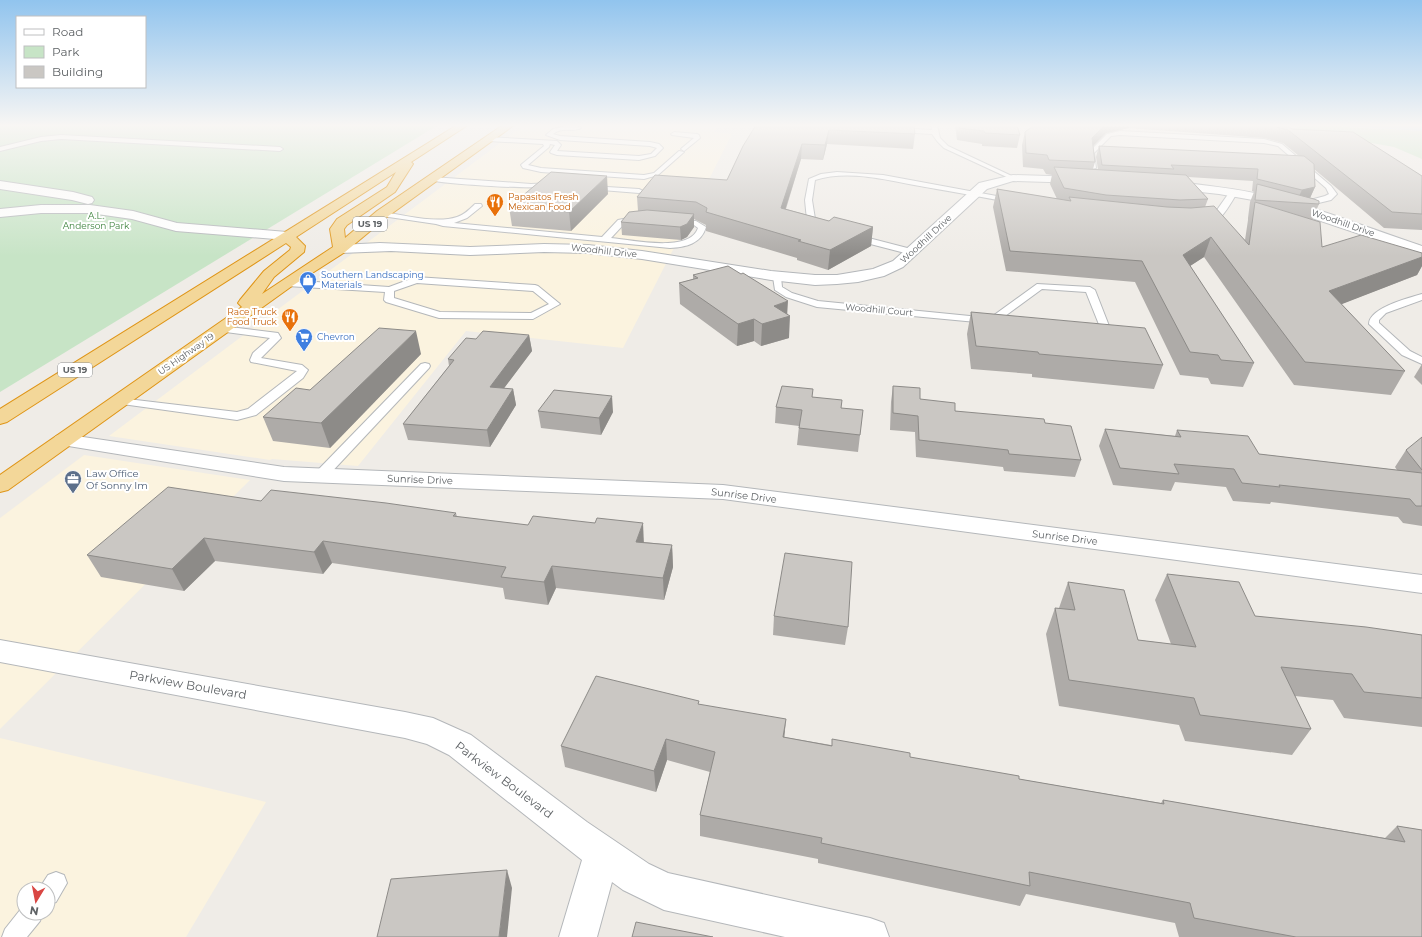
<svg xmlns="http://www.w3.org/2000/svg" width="1422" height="937" font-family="Montserrat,sans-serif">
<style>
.commercial{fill:#fbf3df;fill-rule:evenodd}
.green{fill:#c7e4c6}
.water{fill:#aedbf7}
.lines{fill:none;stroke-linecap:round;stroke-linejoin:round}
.lane-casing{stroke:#b4b7ba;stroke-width:2}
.street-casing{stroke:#b4b7ba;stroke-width:2}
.highway-casing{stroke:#df9517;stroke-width:2}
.lane{fill:#fff;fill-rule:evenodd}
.street{fill:#fff;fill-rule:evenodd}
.highway{fill:#f3d799;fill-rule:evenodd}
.wall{fill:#aeaba8;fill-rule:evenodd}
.shaded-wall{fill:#8d8b88}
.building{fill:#cac7c3;stroke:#8d8b88}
.labels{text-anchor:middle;stroke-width:4;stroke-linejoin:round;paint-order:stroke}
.far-food-label{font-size:9px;fill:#c56008;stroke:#fff;text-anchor:start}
.far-park-label{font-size:9px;fill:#3f843f;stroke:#fff}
.far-street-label{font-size:9px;fill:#5e6265;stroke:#fff}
.shield{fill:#fff;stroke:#8e9193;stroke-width:1}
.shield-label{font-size:9px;font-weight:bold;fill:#5e6265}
.far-shop-label{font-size:9px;fill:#366cbe;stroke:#fff;text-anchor:start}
.service-label{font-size:10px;fill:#4e5e75;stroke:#fff;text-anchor:start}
.street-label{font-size:10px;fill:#5e6265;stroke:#fff}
.near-street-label{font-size:12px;fill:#5e6265;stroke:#fff}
</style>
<rect width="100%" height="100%" fill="#efece7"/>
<g class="commercial">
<path d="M524,125h194l-4,7 18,2 -109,214 -157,-17 -108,135 -86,-7 -2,1 -161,-24z"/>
<path d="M84,455l166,25 -250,249v-211z"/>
<path d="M0,738l266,64 -80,135h-186zM24,889h24v24h-24z"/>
</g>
<g class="green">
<path d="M0,125h438l-438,267z"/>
<path d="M1306,125l116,6v28l-28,-12 -102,-18z"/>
</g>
<path class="water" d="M1347,125h75v6l-80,-5z"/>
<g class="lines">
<defs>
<g id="lane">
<path d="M931,125h6l3,13 8,8 68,32 -5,1 -67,-31 -7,-7 -5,-7 -34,-2 -3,-2 3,-2 34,2z"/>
<path d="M566,126h12l3,2c-8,5 -18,-2 -28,6l7,2 90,6 9,2 4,4 -8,8 -16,4 -82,-5 -6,-2 -1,-1 5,-7 -5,-1 -1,3 -21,18 13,3 103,7 10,-2 25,-22 5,1 -26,23 -14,4 -103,-7 -18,-4 -2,-3 1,-1 22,-18 -1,-2 -55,-3 -3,-2 3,-2 69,4 4,4 -4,6 82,5 12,-2 6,-6 -7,-2 -90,-6 -14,-5 7,-6z"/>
<path d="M1120,131l144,8 18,5 49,42 6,8 -6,6 -29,7h-3v-4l26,-7 4,-2 -3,-6 -48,-42 -14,-3 -144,-8 -9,1 -17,17 2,15 -5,1 -2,-17 18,-18z"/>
<path d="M674,132l23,2 2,1 1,3 -16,13 -3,-2 1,-1 12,-10 -22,-3 -1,-1z"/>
<path d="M61,135l219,12 3,2 -3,2 -219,-12 -20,2 -41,10v-4l41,-10z"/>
<path d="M837,172l46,3 119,22 15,4 -4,2c-29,-6 -59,-11 -88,-16 -35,-6 -75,-18 -110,-7l-3,20 3,19 11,8 -1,2h-6l-12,-9 -2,-20 4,-21 12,-5z"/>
<path d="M432,177l99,7 21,-1 3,2c-8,6 -110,-1 -125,-5v-2z"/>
<path d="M591,186l48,3 4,2 -4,2 -50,-4v-2z"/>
<path d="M1231,190h3l4,2c-8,11 -18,35 -34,32v-4l8,-3z"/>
<path d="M475,204h6l1,2 -15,12 -13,5 148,14 16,-17 20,-4 4,2 -1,2 -17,4 -13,14c21,2 79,15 87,-10l-4,-3 -19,-1v-4l21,1 10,6c-5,17 -20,20 -36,21l-227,-22 -7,-2 -54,-8 -4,-2 4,-2c22,3 54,12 75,5 7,-2 13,-8 18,-13z"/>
<path d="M851,235h6l58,15 1,2 -4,3 -3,-1 -58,-15z"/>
<path d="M777,274l4,3 1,10 10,6 26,8 172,17 47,-34 53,3 5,3 16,41 -5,3 -14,-2 -1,-2 1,-2 8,-1 -14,-35 -44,-3 -45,33 -10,1 -170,-16 -31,-10 -11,-7 -2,-13z"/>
<path d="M416,277l119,8 3,1 22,18 -27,15 -94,-1 -53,-16 -2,-2 1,-8 -98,-6 -5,-3 5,-3 102,7zM417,283l116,8 16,13 -18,9 -91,-1 -46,-14v-7z"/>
<path d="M1422,294v6l-36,13 -7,7v3l31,28 12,6v7l-20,-9 -33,-31c0,-16 39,-26 53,-30z"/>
<path d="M222,326l56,7 3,5 -20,20 41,7 6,5 -5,8 -47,37 -19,5 -122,-17 -2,-2 2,-2 4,-1 118,14 11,-3 49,-38 -46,-9 -1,-2 3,-7 17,-15 -52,-7 -1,-2z"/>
<path d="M425,363l4,1 1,2 -1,2 -103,110h-10l-2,-3 2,-3 105,-108z"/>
<path d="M56,872l8,3 3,8 -11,19 -8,3v-16h-9l9,-14z"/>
<path d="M24,905v8h19l-3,8 -13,16h-25l3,-8z"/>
</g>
<g id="street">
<path d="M1013,175l69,2 4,1 2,2 -2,2 -4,1 -69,-2 -26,8 -84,78 -19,9 -26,6 -21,2 -22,1 -44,-5 -129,-21 -54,-6 -44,-1 -74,3 -79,-4 -51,2 -5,-1 -2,-3 2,-3 5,-1 40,-2 90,4 74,-3 44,1 54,6 129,20 44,4h22l36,-6 20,-8 86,-78z"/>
<path d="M0,181l73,11 19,5 2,3 -2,3 -4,1 -16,-4 -72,-11z"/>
<path d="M1168,181c34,4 67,7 100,15 52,12 103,33 154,50v9l-158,-53 -45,-8 -55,-6 -2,-3 2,-3z"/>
<path d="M41,205h49l43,6 44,12 110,9 5,1 2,3 -2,3 -5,1 -111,-9 -44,-12 -42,-6h-49l-41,4v-8z"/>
<path d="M63,434l221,33 439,18 699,90v18l-699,-94 -439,-18 -228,-37 -3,-4 3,-4z"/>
<path d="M0,640l405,72 28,6 38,17 116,87 62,42 19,9 202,45 14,5 5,14h-104l-121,-27 -41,-20 -11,-8 -15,55h-38l23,-77 -133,-105 -22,-11 -22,-6 -405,-76z"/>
</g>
<path id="highway" d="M457,125h11l-57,37 2,2 -18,28 -48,33 -3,4 1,9 32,-27 126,-86h11l-127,92 -42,35 -53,34 -284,204 -8,2v-17l242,-168 -4,-4 2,-3 24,-29 26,-21 1,-3 -5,-4 -279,179 -7,2v-15zM396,172l-9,15 -50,32 -7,10 3,18 -71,47 12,-17 30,-25 1,-6 -9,-9z"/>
</defs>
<use href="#lane" class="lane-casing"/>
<use href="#street" class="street-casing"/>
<use href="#highway" class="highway-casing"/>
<use href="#lane" class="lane"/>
<use href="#street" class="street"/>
<use href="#highway" class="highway"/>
</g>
<g class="wall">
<path d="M756,125l159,9 -2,15 -86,-5 -4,16 -22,-1 -15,50 43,12 44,6 -2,19 -43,24 -31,-10v-2l-91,-27v-6l-12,-6v8l-7,10 -6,3 -59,-5 -1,-13 17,-11 -1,-14 90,-17z"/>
<path d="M955,125h62l3,10 -3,13 -35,-2v-2l-25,-4z"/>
<path d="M1034,125h253l5,4 130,47v54l-38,-2 -70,-59 1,18 -5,11 9,6 -7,16 10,27 100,6v13l-5,9 -76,29 64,67 -14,24 -97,-10 -90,-128 -14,9 64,97 -11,24 -32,-3 -3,-6 -28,-3 -45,-93 -129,-11 -13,-64 4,-18 60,10 -7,-15 2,-9 -6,-1 -3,-5 -20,-2 -1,-22 3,-13zM1129,128l135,10 19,5 16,13 -200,-10 -3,11 2,12h-5l2,-7 -2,-16 13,-13zM1188,177l65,4 -1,10 2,1 -4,10 -2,16v2l-3,20 -40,-33 3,-8z"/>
<path d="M608,194l-37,37 -59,-5 -3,-19z"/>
<path d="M693,275l95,39 1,24 -28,8 -7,-5 -17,5 -57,-42 -1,-21 14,-4z"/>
<path d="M971,312l192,53 -9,24 -122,-12v-3l-61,-5 -4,-35z"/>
<path d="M529,335l3,16 -28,37 9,1 3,16 -26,42 -82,-7 -5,-16 46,-58 -1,-7 28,-20z"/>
<path d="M421,354l-91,94 -57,-7 -10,-24 47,-27z"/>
<path d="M1422,364v21l-8,-8z"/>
<path d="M893,386l27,13 35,12 90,12 36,37 -6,17 -71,-6 -1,-4 -87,-10 -1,-25 -25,-2 1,-28z"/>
<path d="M813,397l28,11 19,27 -2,17 -61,-7 2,-19 -24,-3 1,-16z"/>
<path d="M538,411l75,1 -12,23 -60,-7z"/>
<path d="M1105,429l70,7 2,-6 82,24 138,16 -2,-3 11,-17 16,-12v88l-19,-3 -5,-6 -127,-15 -1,2 -37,-3 -7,-14 -51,-5 -4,9 -58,-6 -14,-39z"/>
<path d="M261,501l195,12 1,4 187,25 28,3 1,22 -9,33 -108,-12 -8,17 -43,-6 -2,-11 -171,-25 -9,11 -108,-13 -31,30 -83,-14 -14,-22z"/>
<path d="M1167,574l88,42 167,19v92l-78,-9 -11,-18 -38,-4 16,33 -19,26 -107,-14 -6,-16 -120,-19 -13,-72 9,-26h4l9,-26 70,58 33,4 -16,-44z"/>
<path d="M774,616l74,11 -3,18 -72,-10z"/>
<path d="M699,704l85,33 47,8 79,12 109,22 142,24 2,-3 222,38 12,-12 25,4v107h-243l-4,-14 -149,-29 -6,12 -202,-43v-4l-118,-23v-21l10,-43 -43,-12 -11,32 -91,-25 -4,-21z"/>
</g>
<g class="shaded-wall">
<path d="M1105,125h25l-1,3 -23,5 -18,18 4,-13z"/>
<path d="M829,130l-2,14 -4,16 2,-15z"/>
<path d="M802,144l-1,15 -21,67 1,-18z"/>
<path d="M607,176l1,18 -37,37 -2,-19z"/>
<path d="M1315,187l-5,11 -14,4 6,-12z"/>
<path d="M694,214v13l-7,10 -6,3 -1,-13z"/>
<path d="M873,227l-2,19 -43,24 2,-20z"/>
<path d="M1211,237l-7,20 -28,18 7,-20z"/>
<path d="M1422,257v9l-5,9 -98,38 10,-22z"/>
<path d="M788,301l-1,16 3,-1 -1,22 -28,8 1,-22 12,-18z"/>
<path d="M754,319v22l-17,5 1,-22z"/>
<path d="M416,331l5,23 -91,94 -9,-25z"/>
<path d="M529,335l3,16 -39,52 -3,-16z"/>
<path d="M513,389l3,16 -26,42 -3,-17z"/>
<path d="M612,396l1,16 -12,23 -2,-17z"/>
<path d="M643,523l1,22 -8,-3z"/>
<path d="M204,538l11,23 -31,30 -12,-22z"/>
<path d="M323,541l9,22 -9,11 -9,-22z"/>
<path d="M672,545l1,22 -9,33 -1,-22z"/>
<path d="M552,566l4,22 -8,17 -4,-23z"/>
<path d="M786,719l-2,22 -1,-4z"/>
<path d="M666,739l1,21 -11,32 -2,-21z"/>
<path d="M507,870l5,18 -5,49h-8z"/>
</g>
<g class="building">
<path d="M756,125h158l1,9 -86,-4 -4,15 -23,-1 -21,64 48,13 5,-4 39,10 -43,23 -32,-9 3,-1 -95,-28 1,-4 -11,-6 -59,-5 18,-22 72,5 16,-34z"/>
<path d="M959,125h58l3,10 -35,-2 -1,-2 -25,-3z"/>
<path d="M1034,125h71l-13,13 3,24 -46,-2 -2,-5 -21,-2 -1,-21z"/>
<path d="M1269,125h18l5,4 61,3 69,44v38l-30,-2 -104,-82z"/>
<path d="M1099,146l205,10 10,8 1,23 -13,3 -45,-11 1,-10 -87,-4 3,4 -72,-4z"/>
<path d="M1054,167l132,8 22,24 -28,1 -74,-5 -42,-7z"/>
<path d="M551,172l56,4 -38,36 -60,-5z"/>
<path d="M1257,184l57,15 5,2v3l-64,-4z"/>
<path d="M997,189l74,12 -2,-4 98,10 24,1 23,-2 35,39 6,-43 65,20 2,25 39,-12 61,18v4l-93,34 76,80 -100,-9 -94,-125 -28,18 71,108 -33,-3 -3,-5 -28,-3 -48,-91 -132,-10z"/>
<path d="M647,210l47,4 -7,10 -7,3 -59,-5 8,-10z"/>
<path d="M728,266l13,8 2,-1 45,28 -14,5 16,10 -28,8 -8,-5 -16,5 -59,-41 19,-5 -5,-3z"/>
<path d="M971,312l174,16 18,37 -124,-11 -1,-2 -62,-6z"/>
<path d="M379,328l37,3 -95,92 -58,-6 33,-29 14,2z"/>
<path d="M483,331l46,4 -39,52 23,2 -26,41 -84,-6 51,-64 -6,-1 18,-21 10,1z"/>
<path d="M782,386l31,3 -1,8 30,3 -1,8 22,2 -3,25 -61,-7 3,-18 -26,-3z"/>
<path d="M893,386l27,2v11l35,4v8l89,8 1,4 26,3 10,34 -72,-6 -1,-4 -89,-10 -1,-24 -25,-3z"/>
<path d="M554,390l58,6 -13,22 -61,-7z"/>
<path d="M1105,429l76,8 -4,-7 71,6 11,18 163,19v33h-6l-6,-7 -131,-14 1,2 -38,-4 -8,-14 -60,-5 5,10 -59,-6z"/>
<path d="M1422,437v33l-16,-20z"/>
<path d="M168,487l93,14 10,-11 115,13 70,10 -3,3 75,9 5,-9 62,7 2,-5 46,5 -7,19 36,3 -9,33 -111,-12 -8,16 -43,-5 5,-10 -183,-26 -9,11 -110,-14 -32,31 -85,-14z"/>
<path d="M785,553l67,9 -4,65 -74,-11z"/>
<path d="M1167,574l72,8 16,34 111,11 56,8v63l-58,-6 -12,-18 -71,-7 30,62 -111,-14 -6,-17 -125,-18 -14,-72 20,2 -7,-28 56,8 14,50 58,7z"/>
<path d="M596,676l103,25 -1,3 88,15 -3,18 49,9v-7l78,14v4l109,19v3l145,25 -1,-4 242,42 -8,-16 25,4v107h-126l-102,-19 -4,-15 -161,-31 1,14 -209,-43 1,-5 -122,-23 15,-63 -49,-13 -12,32 -93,-25z"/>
<path d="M507,870l-8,67h-122l14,-58z"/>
<path d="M636,922l77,15h-81z"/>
</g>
<linearGradient id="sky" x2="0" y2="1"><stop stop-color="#91c4ee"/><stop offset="0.49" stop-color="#f8f6f4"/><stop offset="1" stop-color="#f8f6f4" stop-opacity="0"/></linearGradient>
<rect width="1422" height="256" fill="url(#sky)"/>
<defs>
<symbol id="restaurant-pin" viewBox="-11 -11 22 30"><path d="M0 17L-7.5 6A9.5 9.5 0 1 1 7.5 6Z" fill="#e8710a" stroke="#fff"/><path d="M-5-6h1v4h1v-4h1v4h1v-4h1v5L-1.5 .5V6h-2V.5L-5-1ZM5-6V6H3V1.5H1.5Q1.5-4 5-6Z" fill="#fff"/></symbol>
<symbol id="shop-pin" viewBox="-11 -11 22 30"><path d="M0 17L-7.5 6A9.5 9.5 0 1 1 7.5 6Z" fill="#3f7fe0" stroke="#fff"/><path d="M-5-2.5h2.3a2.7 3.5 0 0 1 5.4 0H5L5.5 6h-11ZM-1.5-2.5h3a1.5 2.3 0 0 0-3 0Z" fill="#fff"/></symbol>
<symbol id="supermarket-pin" viewBox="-11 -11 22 30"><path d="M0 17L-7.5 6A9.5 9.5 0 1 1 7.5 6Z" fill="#3f7fe0" stroke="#fff"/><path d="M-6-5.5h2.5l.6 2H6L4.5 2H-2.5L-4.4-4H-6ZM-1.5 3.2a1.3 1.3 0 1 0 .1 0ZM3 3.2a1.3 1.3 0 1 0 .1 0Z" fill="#fff"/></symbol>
<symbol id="office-pin" viewBox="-11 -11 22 30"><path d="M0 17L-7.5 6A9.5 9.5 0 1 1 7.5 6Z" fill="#5c6f8a" stroke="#fff"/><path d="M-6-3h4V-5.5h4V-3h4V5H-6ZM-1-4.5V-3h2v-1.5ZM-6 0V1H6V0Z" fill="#fff"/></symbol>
</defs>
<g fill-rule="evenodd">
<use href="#restaurant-pin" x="485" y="192" width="20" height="27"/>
<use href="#shop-pin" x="298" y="270" width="20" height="27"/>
<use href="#restaurant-pin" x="280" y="307" width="20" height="27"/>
<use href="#supermarket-pin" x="294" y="327" width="20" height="27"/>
<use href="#office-pin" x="63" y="469" width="20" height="27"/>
</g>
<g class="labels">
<g class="far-food-label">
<text x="508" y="200">Papasitos Fresh<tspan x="508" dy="10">Mexican Food</tspan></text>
<text x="277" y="315" text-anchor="end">Race Truck<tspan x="277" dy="10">Food Truck</tspan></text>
</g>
<g class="far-park-label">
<text x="96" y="219">A.L.<tspan x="96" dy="10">Anderson Park</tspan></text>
</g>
<g class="far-street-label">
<text transform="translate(1343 223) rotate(19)" y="3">Woodhill Drive</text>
<text transform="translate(926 239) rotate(-43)" y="3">Woodhill Drive</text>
<text transform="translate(604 251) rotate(6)" y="3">Woodhill Drive</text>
<text transform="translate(879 310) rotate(5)" y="3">Woodhill Court</text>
<text transform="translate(186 354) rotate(-35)" y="3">US Highway 19</text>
</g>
<g class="shield">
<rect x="353" y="217" width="34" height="14" rx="3"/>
<rect x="58" y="363" width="34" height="14" rx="3"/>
</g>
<g class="shield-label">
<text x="370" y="227">US 19</text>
<text x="75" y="373">US 19</text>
</g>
<g class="far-shop-label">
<text x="321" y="278">Southern Landscaping<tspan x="321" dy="10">Materials</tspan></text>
<text x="317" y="340">Chevron</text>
</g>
<g class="service-label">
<text x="86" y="477">Law Office<tspan x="86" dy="12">Of Sonny Im</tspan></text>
</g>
<g class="street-label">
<text transform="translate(420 479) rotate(2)" y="4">Sunrise Drive</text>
<text transform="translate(744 495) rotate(7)" y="4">Sunrise Drive</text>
<text transform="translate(1065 537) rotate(7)" y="4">Sunrise Drive</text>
</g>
<g class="near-street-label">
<text transform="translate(188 685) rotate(10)" y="4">Parkview Boulevard</text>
<text transform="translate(504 780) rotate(37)" y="4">Parkview Boulevard</text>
</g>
</g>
<rect x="16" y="16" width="130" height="72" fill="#ffffff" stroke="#bfc0c1"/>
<rect x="24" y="29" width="20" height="6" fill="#ffffff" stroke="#bfc0c1"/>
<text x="52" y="36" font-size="12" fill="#5e6265">Road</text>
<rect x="24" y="46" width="20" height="12" fill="#c7e4c6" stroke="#bfc0c1"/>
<text x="52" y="56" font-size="12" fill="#5e6265">Park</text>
<rect x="24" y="66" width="20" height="12" fill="#cac7c3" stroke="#bfc0c1"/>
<text x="52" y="76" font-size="12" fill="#5e6265">Building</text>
<g transform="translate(36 901) rotate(190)"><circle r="19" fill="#ffffff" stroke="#bfc0c1"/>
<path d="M0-3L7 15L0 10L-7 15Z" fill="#d94643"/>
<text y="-6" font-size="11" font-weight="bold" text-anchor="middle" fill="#5e6265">N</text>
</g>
</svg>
